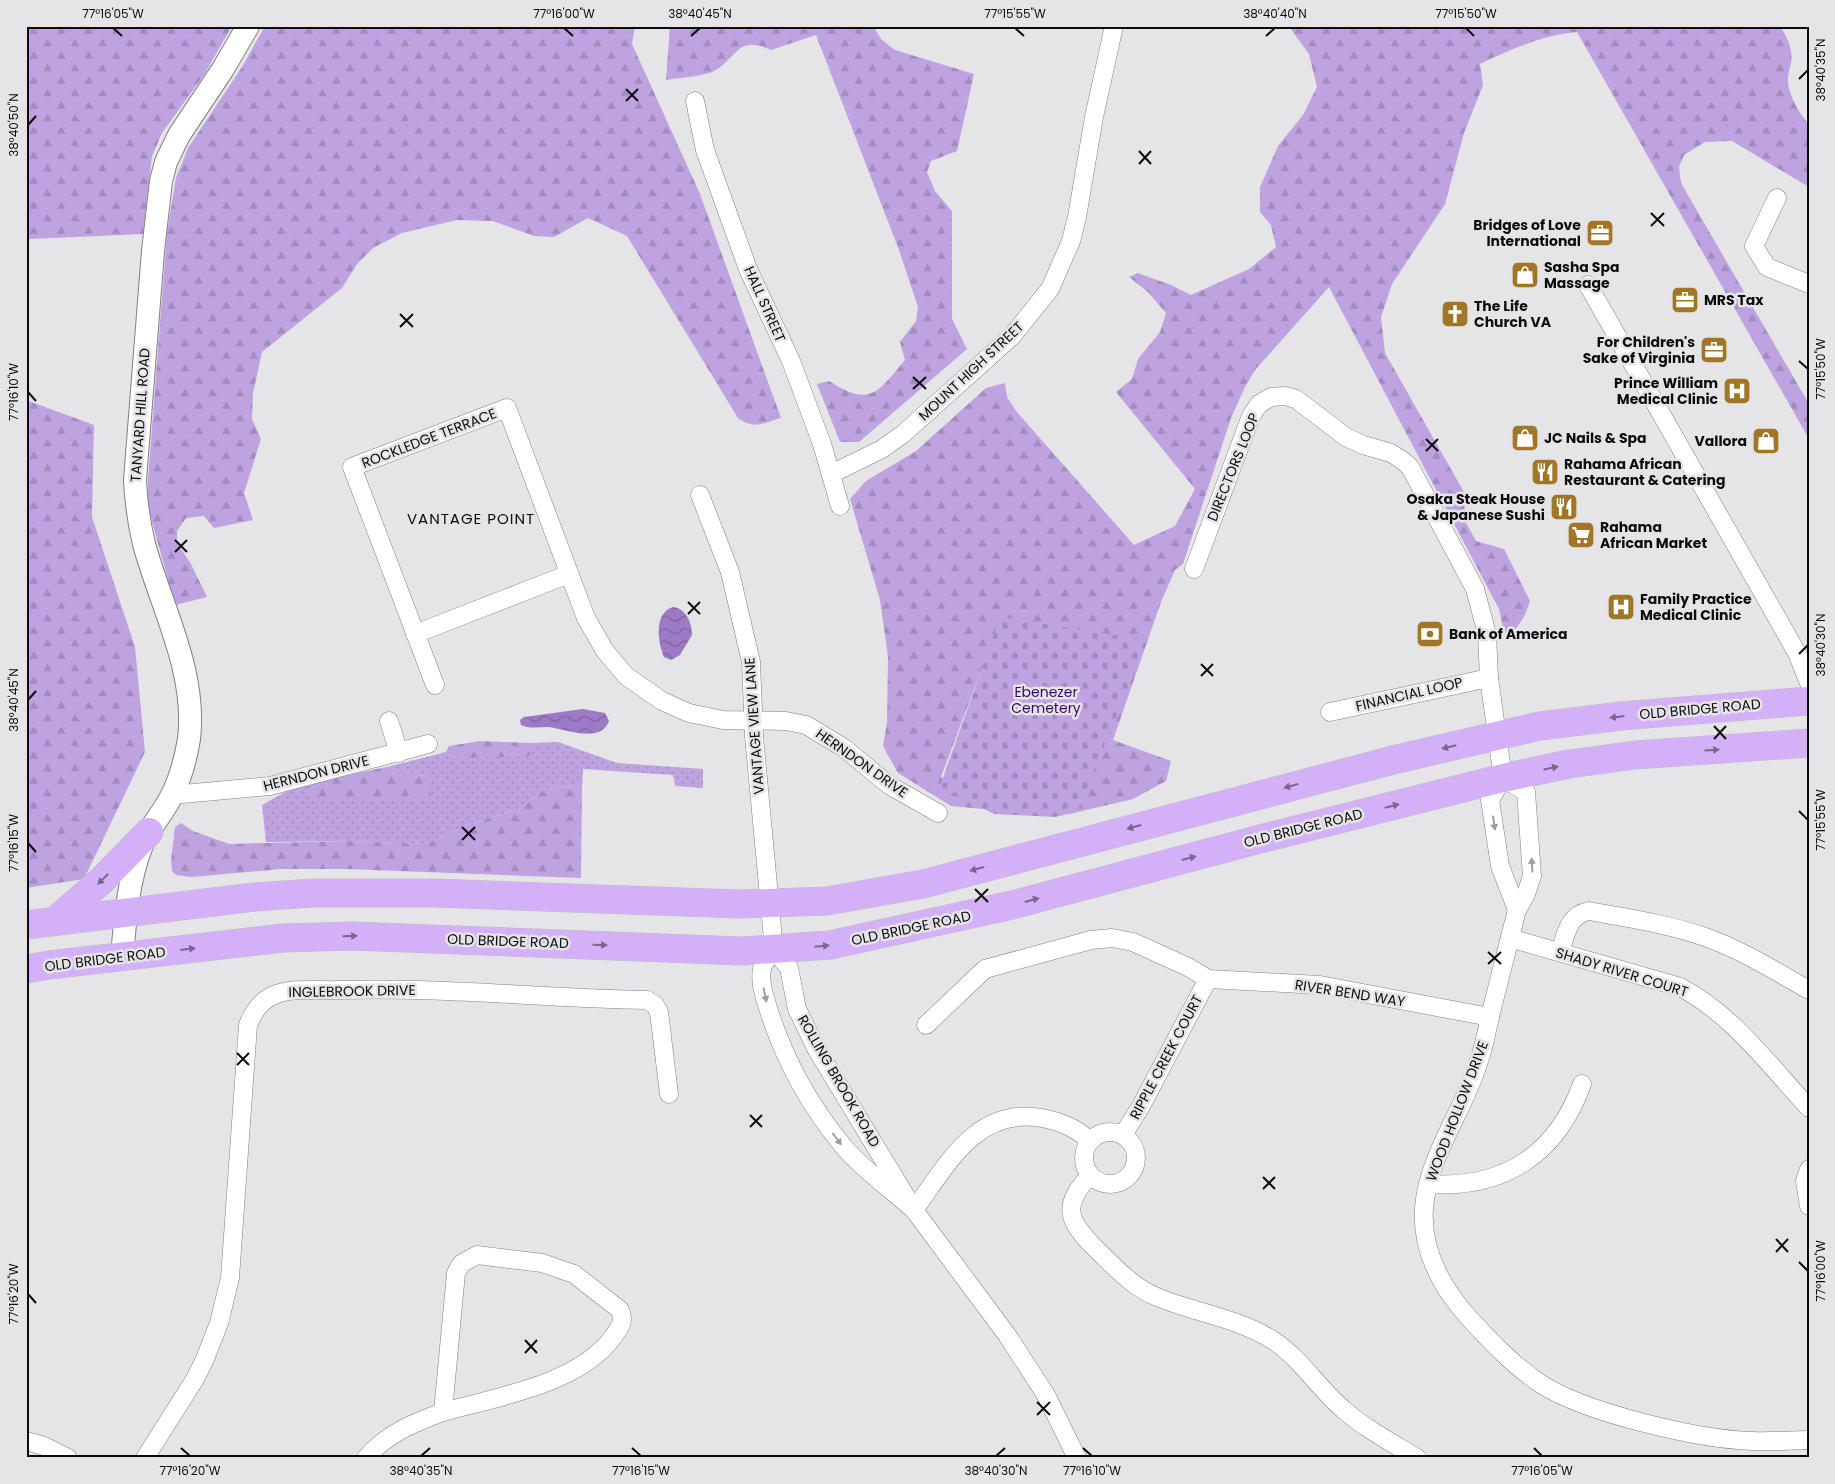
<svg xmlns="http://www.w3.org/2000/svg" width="1835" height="1484" font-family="Poppins,sans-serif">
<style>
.green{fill:url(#green-dots)}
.forest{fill:url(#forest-firs)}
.cemetery{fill:url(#cemetery-stones)}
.water{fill:url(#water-waves)}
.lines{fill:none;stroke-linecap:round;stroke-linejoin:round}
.minor-casing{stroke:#818083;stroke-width:19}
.tertiary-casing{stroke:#818083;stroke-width:24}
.primary-casing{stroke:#c0c0c0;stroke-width:29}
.minor{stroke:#fff;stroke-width:18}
.tertiary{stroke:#fff;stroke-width:22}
.primary{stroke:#d3b0f7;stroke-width:28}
.oneway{fill:#79668e}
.oneway2{fill:#9e9e9e}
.ticks{fill:none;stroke:#0c0c0d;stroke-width:2}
.labels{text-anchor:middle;stroke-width:5;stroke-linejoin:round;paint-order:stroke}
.poi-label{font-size:14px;font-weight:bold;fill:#0c0c0d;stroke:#e5e4e7;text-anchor:start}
.street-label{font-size:14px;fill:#0c0c0d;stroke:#e5e4e7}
.park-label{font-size:14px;fill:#3d0564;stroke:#e5e4e7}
.neighbourhood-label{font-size:15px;letter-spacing:1px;fill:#0c0c0d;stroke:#e5e4e7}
.neatline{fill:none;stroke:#0c0c0d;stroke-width:2}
.ticks-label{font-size:12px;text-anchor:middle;fill:#0c0c0d}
</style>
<defs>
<pattern id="green-dots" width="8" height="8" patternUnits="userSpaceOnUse" patternTransform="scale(1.25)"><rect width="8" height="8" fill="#bea3e0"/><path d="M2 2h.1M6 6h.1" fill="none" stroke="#a28bbf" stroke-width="1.8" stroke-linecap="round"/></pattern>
<pattern id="forest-firs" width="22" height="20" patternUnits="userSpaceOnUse" patternTransform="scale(1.25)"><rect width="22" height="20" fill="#bea3e0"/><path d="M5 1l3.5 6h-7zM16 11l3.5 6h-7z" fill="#a28bbf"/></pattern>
<pattern id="cemetery-stones" width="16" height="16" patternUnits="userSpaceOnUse" patternTransform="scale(1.25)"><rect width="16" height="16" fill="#bea3e0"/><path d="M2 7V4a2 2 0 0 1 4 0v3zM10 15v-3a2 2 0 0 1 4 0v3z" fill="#a28bbf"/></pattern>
<pattern id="water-waves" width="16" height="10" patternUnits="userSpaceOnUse" patternTransform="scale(1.25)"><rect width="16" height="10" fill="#9d7ac6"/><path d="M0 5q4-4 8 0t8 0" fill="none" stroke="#7e629f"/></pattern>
</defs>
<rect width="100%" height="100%" fill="#e5e4e7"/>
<path class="green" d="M558,742l59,21 86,6v19l-28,-2 -2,-11 -90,-6 -1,18 -28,-1 -13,6 -22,17 -55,17 -38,18 -78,-3 -82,1 -4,-37 32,-18 18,-5 117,-5 -42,-10 59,-15 6,6 83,-9 -4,-6z"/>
<g class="forest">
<path d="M26,26h206l-28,49 -42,58 -10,23 -9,78 -113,5 -4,4z"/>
<path d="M265,26h370l-3,18 68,150 81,224c-18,5 -27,12 -43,0l-111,-182 -39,-18 -34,19 -20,-1 -41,-15 -36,-1 -55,13 -29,15 -16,16 -15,24 -80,64 -9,41 -1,26 9,20 -17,54 9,27 -39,8 -10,-12 -18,2 -9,13v12l14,21 16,33 -32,8 -27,-98v-27l19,-248 9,-54 12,-30 54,-81z"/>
<path d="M670,26h203l8,13 14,11 79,24 -17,77 -26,10 -4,11 8,19 17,20v108l15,30 -108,93h-19l-23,-58 12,-3c42,27 49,11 76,-21l-5,-18 16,-21 2,-14 -19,-57 -83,-215 -45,15c-33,-15 -32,5 -55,20 -9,6 -38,8 -50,10z"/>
<path d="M1287,26h493c4,7 9,14 10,21 4,15 -1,19 -2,31 -1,14 11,36 21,46v63l-77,-46 -27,1 -21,13 -5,12 2,16 128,221v35l-232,-407c-34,3 -66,17 -97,32l3,21 -19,48 -19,71 -53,80 -11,33 4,36 79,139 1,29 11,20 28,8 26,52c-5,16 -11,27 -25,37l-6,-29 -170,-322 -74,83 -10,17 -14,31 -48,146 -8,6 -14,32 -48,138 58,21 -5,20 -33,18 -64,15 -22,-6 -11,-178 -35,-13 -60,160 17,16 36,17 -43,-4 -53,-33 -15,-27 4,-23 1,-66 -8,-57 -30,-101 16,-18 50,-30 70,-63 19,-5 2,14 9,14 118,134 41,-19 20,-37 -79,-97 16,-13 6,-20 22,-27 6,-19 -18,-21 -19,-15 9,-4 33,12 20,10 58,-26 27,-22 -5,-22 -11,-13v-25l18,-41 25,-31 14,-28 -8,-33 -19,-26z"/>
<path d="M26,400l68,25 -2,92 43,130 10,105 -61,127 -58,9z"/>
<path d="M480,741l51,2 5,6 -8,7 -10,1 -66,1 -6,-6 3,-6z"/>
<path d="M387,767l42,10 3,9 -2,14 -107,-2 -9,-1 -7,-5 5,-10z"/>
<path d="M554,786l28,1 -1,91 -234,-9h-66l-90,8 -15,-2 -4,-4 -1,-10 4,-34 6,-4 12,8 36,13 119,-3 78,3 38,-18 55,-17 22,-17z"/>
</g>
<path class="cemetery" d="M1000,617l148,23 -71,172 -22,5 -61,-3 -54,-28z"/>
<g class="water">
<path d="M673,607c13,1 19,17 19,28l-12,20 -9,5 -7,-3c-6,-14 -11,-44 9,-50z"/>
<path d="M583,709l22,4 4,8c-8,23 -44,8 -61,6 -9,0 -19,2 -27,-2l-1,-5 4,-3z"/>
</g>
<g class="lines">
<defs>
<g id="minor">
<path d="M695,101l10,49 43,119 43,92 31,83 18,62"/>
<path d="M1777,198l-23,48 13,21 42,17"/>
<path d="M1588,285l209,368 12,30"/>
<path d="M831,474l51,-25 21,-15 109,-98 38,-47 21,-48 6,-24 17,-100 20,-91"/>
<path d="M700,495l30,77 21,90 3,74 20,214c-4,6 -11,13 -12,19 -3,14 4,32 8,45 16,49 40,92 73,132 20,24 48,43 71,64"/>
<path d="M1194,569l57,-153 8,-12 12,-7 14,-1 11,3 50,38 17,8 28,8 11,7 8,7 65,122 12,45 2,44 14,100 -13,22 10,66 17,44"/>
<path d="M415,634l154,-60"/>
<path d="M435,685l-83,-218 155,-59 79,210 19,33 21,25 36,25 27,12 34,7 63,1 20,4 38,23 45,37 49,28"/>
<path d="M1330,712l159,-34"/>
<path d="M389,721l10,32"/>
<path d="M1503,778l23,14 6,84 -6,18 -9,16c-9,34 -17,68 -26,102 -4,18 -7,35 -13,52 -15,48 -50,92 -54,144 -3,42 18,80 45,110 22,24 45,48 72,66 45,29 156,55 211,57 19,1 38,-1 57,-1"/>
<path d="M172,795l98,-9 158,-42"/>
<path d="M1510,938l170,49c52,27 89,78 129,121"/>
<path d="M774,950l15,18 8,41 20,41 97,160 93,125 39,60 31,63"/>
<path d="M1560,952c6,-18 8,-37 29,-41 39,7 79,13 116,26 37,13 70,34 104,53"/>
<path d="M926,1025l59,-56 106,-29 21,-2 21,4 55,25 20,12 112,6 170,32"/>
<circle cx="1110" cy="1158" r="26"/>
<path d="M1123,1135l18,-29 67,-127"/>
<path d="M1809,1169l-4,12 4,25"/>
<path d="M1090,1175c-28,31 -23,45 5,73 19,18 37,39 62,49 38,16 82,21 117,44 27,18 45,48 70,69 22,19 48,33 73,48"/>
<path d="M1429,1184c75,5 128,-30 153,-100"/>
<path d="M914,1210c33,-45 63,-104 128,-92 20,4 34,10 48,23"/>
<path d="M477,1255l65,8 32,11 46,36c5,12 0,17 -7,27 -34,47 -116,60 -170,75l13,-139 5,-9z"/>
<path d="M26,1441l18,5 24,12"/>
<path d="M145,1458l50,-79 10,-20 14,-36 11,-45 18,-253c5,-13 12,-24 26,-30 18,-8 45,-4 64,-5 104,-3 206,8 309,10l8,5 4,7 10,82"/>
<path d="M366,1458c21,-25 48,-35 77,-46"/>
</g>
<path id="tertiary" d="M122,957c3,-37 6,-77 20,-112 7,-17 21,-32 29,-48 9,-17 15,-40 18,-58 8,-68 -28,-132 -45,-195 -5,-21 -8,-42 -9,-64l18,-229 8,-70 5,-19 13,-27 44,-66 25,-43"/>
<g id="primary">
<path d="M55,921l46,-40 48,-49"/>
<path d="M26,925l228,-28 59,-4h120l306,11 88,-3 96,-17 470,-124 147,-34 81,-10 188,-15"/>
<path d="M26,969l23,-4 234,-27 69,-2 390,15 88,-6 182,-40 248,-66 243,-61 66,-14 66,-9 174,-12"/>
</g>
</defs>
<use href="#minor" class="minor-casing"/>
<use href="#tertiary" class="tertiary-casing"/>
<use href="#primary" class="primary-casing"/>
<use href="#minor" class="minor"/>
<use href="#tertiary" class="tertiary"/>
<use href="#primary" class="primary"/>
</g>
<defs><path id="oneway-solid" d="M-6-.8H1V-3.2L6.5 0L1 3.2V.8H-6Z" transform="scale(1.25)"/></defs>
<g class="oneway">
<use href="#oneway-solid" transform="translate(1617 717) rotate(173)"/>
<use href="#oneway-solid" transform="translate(1449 747) rotate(167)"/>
<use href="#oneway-solid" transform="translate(1712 750) rotate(-4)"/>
<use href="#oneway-solid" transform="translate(1551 768) rotate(-12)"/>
<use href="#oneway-solid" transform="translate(1291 786) rotate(165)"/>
<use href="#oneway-solid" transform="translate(1392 806) rotate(-14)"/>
<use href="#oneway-solid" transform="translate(1134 827) rotate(165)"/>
<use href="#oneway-solid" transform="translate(1189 858) rotate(-15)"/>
<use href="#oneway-solid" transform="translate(977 869) rotate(165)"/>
<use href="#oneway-solid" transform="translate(103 879) rotate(135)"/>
<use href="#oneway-solid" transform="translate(1032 900) rotate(-15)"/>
<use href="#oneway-solid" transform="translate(350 936) rotate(-1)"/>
<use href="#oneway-solid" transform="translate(600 945) rotate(2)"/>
<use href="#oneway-solid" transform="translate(822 946) rotate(-5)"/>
<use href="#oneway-solid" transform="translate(188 949) rotate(-7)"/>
</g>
<g class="oneway2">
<use href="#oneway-solid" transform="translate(1494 823) rotate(82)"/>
<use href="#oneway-solid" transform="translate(1532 865) rotate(-93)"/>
<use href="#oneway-solid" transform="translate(765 995) rotate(78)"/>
<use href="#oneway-solid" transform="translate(837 1139) rotate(53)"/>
</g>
<path class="ticks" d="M113,28l9,8M564,28l9,8M1015,28l9,8M1466,28l8,8M691,36l9,-8M1266,36l9,-8M1799,79l9,-9M626,89l12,12M626,101l12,-12M28,125l8,-9M1139,151l12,13M1139,164l12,-13M1651,213l13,13M1651,226l13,-13M400,314l13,13M400,327l13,-13M1799,361l9,8M913,377l13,12M913,389l13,-12M28,392l8,9M1426,439l12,12M1426,451l12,-12M175,540l12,12M175,552l12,-12M688,602l12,12M688,614l12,-12M1799,654l9,-9M1201,664l12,12M1201,676l12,-12M28,700l8,-9M1714,726l12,13M1714,739l12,-13M1799,811l9,9M462,827l13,13M462,840l13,-13M28,843l8,9M975,889l13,13M975,902l13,-13M1488,952l13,12M1488,964l13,-12M237,1053l12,12M237,1065l12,-12M750,1115l12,12M750,1127l12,-12M1263,1177l12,12M1263,1189l12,-12M1776,1239l12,13M1776,1252l12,-13M1799,1262l9,9M28,1294l8,9M525,1340l12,13M525,1353l12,-13M1037,1402l13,13M1037,1415l13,-13M181,1448l9,8M632,1448l9,8M1083,1448l9,8M1534,1448l8,8M421,1456l9,-8M996,1456l9,-8"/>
<defs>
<symbol id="office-square" viewBox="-11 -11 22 22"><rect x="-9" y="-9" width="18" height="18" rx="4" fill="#a17626" stroke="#e5e4e7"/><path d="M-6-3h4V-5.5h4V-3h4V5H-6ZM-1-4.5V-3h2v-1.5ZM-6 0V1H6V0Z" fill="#fff"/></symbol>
<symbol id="shop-square" viewBox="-11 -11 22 22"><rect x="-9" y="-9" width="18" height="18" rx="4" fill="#a17626" stroke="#e5e4e7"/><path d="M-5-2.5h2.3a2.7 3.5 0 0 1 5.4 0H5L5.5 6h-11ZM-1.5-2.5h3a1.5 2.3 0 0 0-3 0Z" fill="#fff"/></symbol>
<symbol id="church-square" viewBox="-11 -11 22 22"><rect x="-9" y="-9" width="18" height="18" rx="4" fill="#a17626" stroke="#e5e4e7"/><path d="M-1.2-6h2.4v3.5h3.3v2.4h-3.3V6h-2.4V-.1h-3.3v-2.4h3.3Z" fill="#fff"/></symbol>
<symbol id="hospital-square" viewBox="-11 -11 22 22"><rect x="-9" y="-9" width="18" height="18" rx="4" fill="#a17626" stroke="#e5e4e7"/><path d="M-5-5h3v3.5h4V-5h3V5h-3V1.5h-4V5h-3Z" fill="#fff"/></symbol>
<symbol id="restaurant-square" viewBox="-11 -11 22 22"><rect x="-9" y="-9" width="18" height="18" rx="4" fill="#a17626" stroke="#e5e4e7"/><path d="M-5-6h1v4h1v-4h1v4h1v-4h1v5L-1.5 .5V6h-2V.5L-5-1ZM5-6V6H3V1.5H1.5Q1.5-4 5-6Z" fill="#fff"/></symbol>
<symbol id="supermarket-square" viewBox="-11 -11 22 22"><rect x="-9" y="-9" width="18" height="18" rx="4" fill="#a17626" stroke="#e5e4e7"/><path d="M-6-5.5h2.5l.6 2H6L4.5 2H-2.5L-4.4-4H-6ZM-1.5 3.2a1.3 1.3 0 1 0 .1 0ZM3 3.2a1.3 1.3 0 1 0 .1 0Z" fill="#fff"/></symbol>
<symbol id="bank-square" viewBox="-11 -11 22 22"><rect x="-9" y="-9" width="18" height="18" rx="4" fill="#a17626" stroke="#e5e4e7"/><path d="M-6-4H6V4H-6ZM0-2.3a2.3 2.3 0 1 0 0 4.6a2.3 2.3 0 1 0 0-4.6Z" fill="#fff"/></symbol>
</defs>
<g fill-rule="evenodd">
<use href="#office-square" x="1584" y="217" width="32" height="32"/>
<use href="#shop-square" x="1509" y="259" width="32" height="32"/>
<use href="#office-square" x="1669" y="284" width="32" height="32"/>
<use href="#church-square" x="1439" y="298" width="32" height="32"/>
<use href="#office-square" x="1698" y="334" width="32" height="32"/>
<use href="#hospital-square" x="1721" y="375" width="32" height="32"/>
<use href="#shop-square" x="1509" y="422" width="32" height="32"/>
<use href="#shop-square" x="1750" y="425" width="32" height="32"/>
<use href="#restaurant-square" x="1529" y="456" width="32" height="32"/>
<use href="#restaurant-square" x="1548" y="491" width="32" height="32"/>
<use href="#supermarket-square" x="1565" y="519" width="32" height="32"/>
<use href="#hospital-square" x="1605" y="591" width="32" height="32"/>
<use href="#bank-square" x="1414" y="618" width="32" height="32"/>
</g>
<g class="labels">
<g class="poi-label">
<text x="1581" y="230" text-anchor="end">Bridges of Love<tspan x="1581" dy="16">International</tspan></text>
<text x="1544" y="272">Sasha Spa<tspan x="1544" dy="16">Massage</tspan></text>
<text x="1704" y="305">MRS Tax</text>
<text x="1474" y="311">The Life<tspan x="1474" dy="16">Church VA</tspan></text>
<text x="1695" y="347" text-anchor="end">For Children's<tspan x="1695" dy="16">Sake of Virginia</tspan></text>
<text x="1718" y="388" text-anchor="end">Prince William<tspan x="1718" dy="16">Medical Clinic</tspan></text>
<text x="1544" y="443">JC Nails &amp; Spa</text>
<text x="1747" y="446" text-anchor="end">Vallora</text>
<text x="1564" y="469">Rahama African<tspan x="1564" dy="16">Restaurant &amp; Catering</tspan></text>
<text x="1545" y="504" text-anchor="end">Osaka Steak House<tspan x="1545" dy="16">&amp; Japanese Sushi</tspan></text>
<text x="1600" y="532">Rahama<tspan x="1600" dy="16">African Market</tspan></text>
<text x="1640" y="604">Family Practice<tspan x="1640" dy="16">Medical Clinic</tspan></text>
<text x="1449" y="639">Bank of America</text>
</g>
<g class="street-label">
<text transform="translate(765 304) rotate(66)" y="5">HALL STREET</text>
<text transform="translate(971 371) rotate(-43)" y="5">MOUNT HIGH STREET</text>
<text transform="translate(140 415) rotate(-86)" y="5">TANYARD HILL ROAD</text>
<text transform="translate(429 438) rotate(-21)" y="5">ROCKLEDGE TERRACE</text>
<text transform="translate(1233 467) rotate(-68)" y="5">DIRECTORS LOOP</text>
<text transform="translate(1409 694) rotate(-13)" y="5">FINANCIAL LOOP</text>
<text transform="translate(1700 709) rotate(-5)" y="5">OLD BRIDGE ROAD</text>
<text transform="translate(754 726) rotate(-94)" y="5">VANTAGE VIEW LANE</text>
<text transform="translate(862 763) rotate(35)" y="5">HERNDON DRIVE</text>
<text transform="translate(316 773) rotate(-14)" y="5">HERNDON DRIVE</text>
<text transform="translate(1303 828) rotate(-14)" y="5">OLD BRIDGE ROAD</text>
<text transform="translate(911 928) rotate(-12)" y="5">OLD BRIDGE ROAD</text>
<text transform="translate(508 941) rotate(2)" y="5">OLD BRIDGE ROAD</text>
<text transform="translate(105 959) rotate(-7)" y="5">OLD BRIDGE ROAD</text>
<text transform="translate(1622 972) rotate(17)" y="5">SHADY RIVER COURT</text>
<text transform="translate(352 991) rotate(-1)" y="5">INGLEBROOK DRIVE</text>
<text transform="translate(1350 993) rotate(9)" y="5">RIVER BEND WAY</text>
<text transform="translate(1166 1057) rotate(-62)" y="5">RIPPLE CREEK COURT</text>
<text transform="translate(839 1081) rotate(60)" y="5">ROLLING BROOK ROAD</text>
<text transform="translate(1457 1111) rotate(-69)" y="5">WOOD HOLLOW DRIVE</text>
</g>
<g class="park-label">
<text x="1046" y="697">Ebenezer<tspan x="1046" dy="16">Cemetery</tspan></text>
</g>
<g class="neighbourhood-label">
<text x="471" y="524">VANTAGE POINT</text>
</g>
</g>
<rect width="1835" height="1484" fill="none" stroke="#e5e4e7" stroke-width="55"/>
<rect x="28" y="28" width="1780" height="1428" class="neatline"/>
<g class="ticks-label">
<text x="113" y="18">77°16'05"W</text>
<text x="564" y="18">77°16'00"W</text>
<text x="700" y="18">38°40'45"N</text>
<text x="1015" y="18">77°15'55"W</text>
<text x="1275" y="18">38°40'40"N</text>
<text x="1466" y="18">77°15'50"W</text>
<text transform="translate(1821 70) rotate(-90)" y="4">38°40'35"N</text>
<text transform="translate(14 125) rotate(-90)" y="4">38°40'50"N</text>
<text transform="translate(1821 369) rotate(-90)" y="4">77°15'50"W</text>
<text transform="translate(14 392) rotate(-90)" y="4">77°16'10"W</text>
<text transform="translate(1821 645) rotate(-90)" y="4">38°40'30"N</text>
<text transform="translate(14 700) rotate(-90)" y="4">38°40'45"N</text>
<text transform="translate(1821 820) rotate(-90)" y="4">77°15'55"W</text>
<text transform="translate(14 843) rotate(-90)" y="4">77°16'15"W</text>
<text transform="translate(1821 1271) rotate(-90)" y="4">77°16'00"W</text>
<text transform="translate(14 1294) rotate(-90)" y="4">77°16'20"W</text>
<text x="190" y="1475">77°16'20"W</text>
<text x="421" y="1475">38°40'35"N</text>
<text x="641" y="1475">77°16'15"W</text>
<text x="996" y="1475">38°40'30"N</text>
<text x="1092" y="1475">77°16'10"W</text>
<text x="1542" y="1475">77°16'05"W</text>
</g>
</svg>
